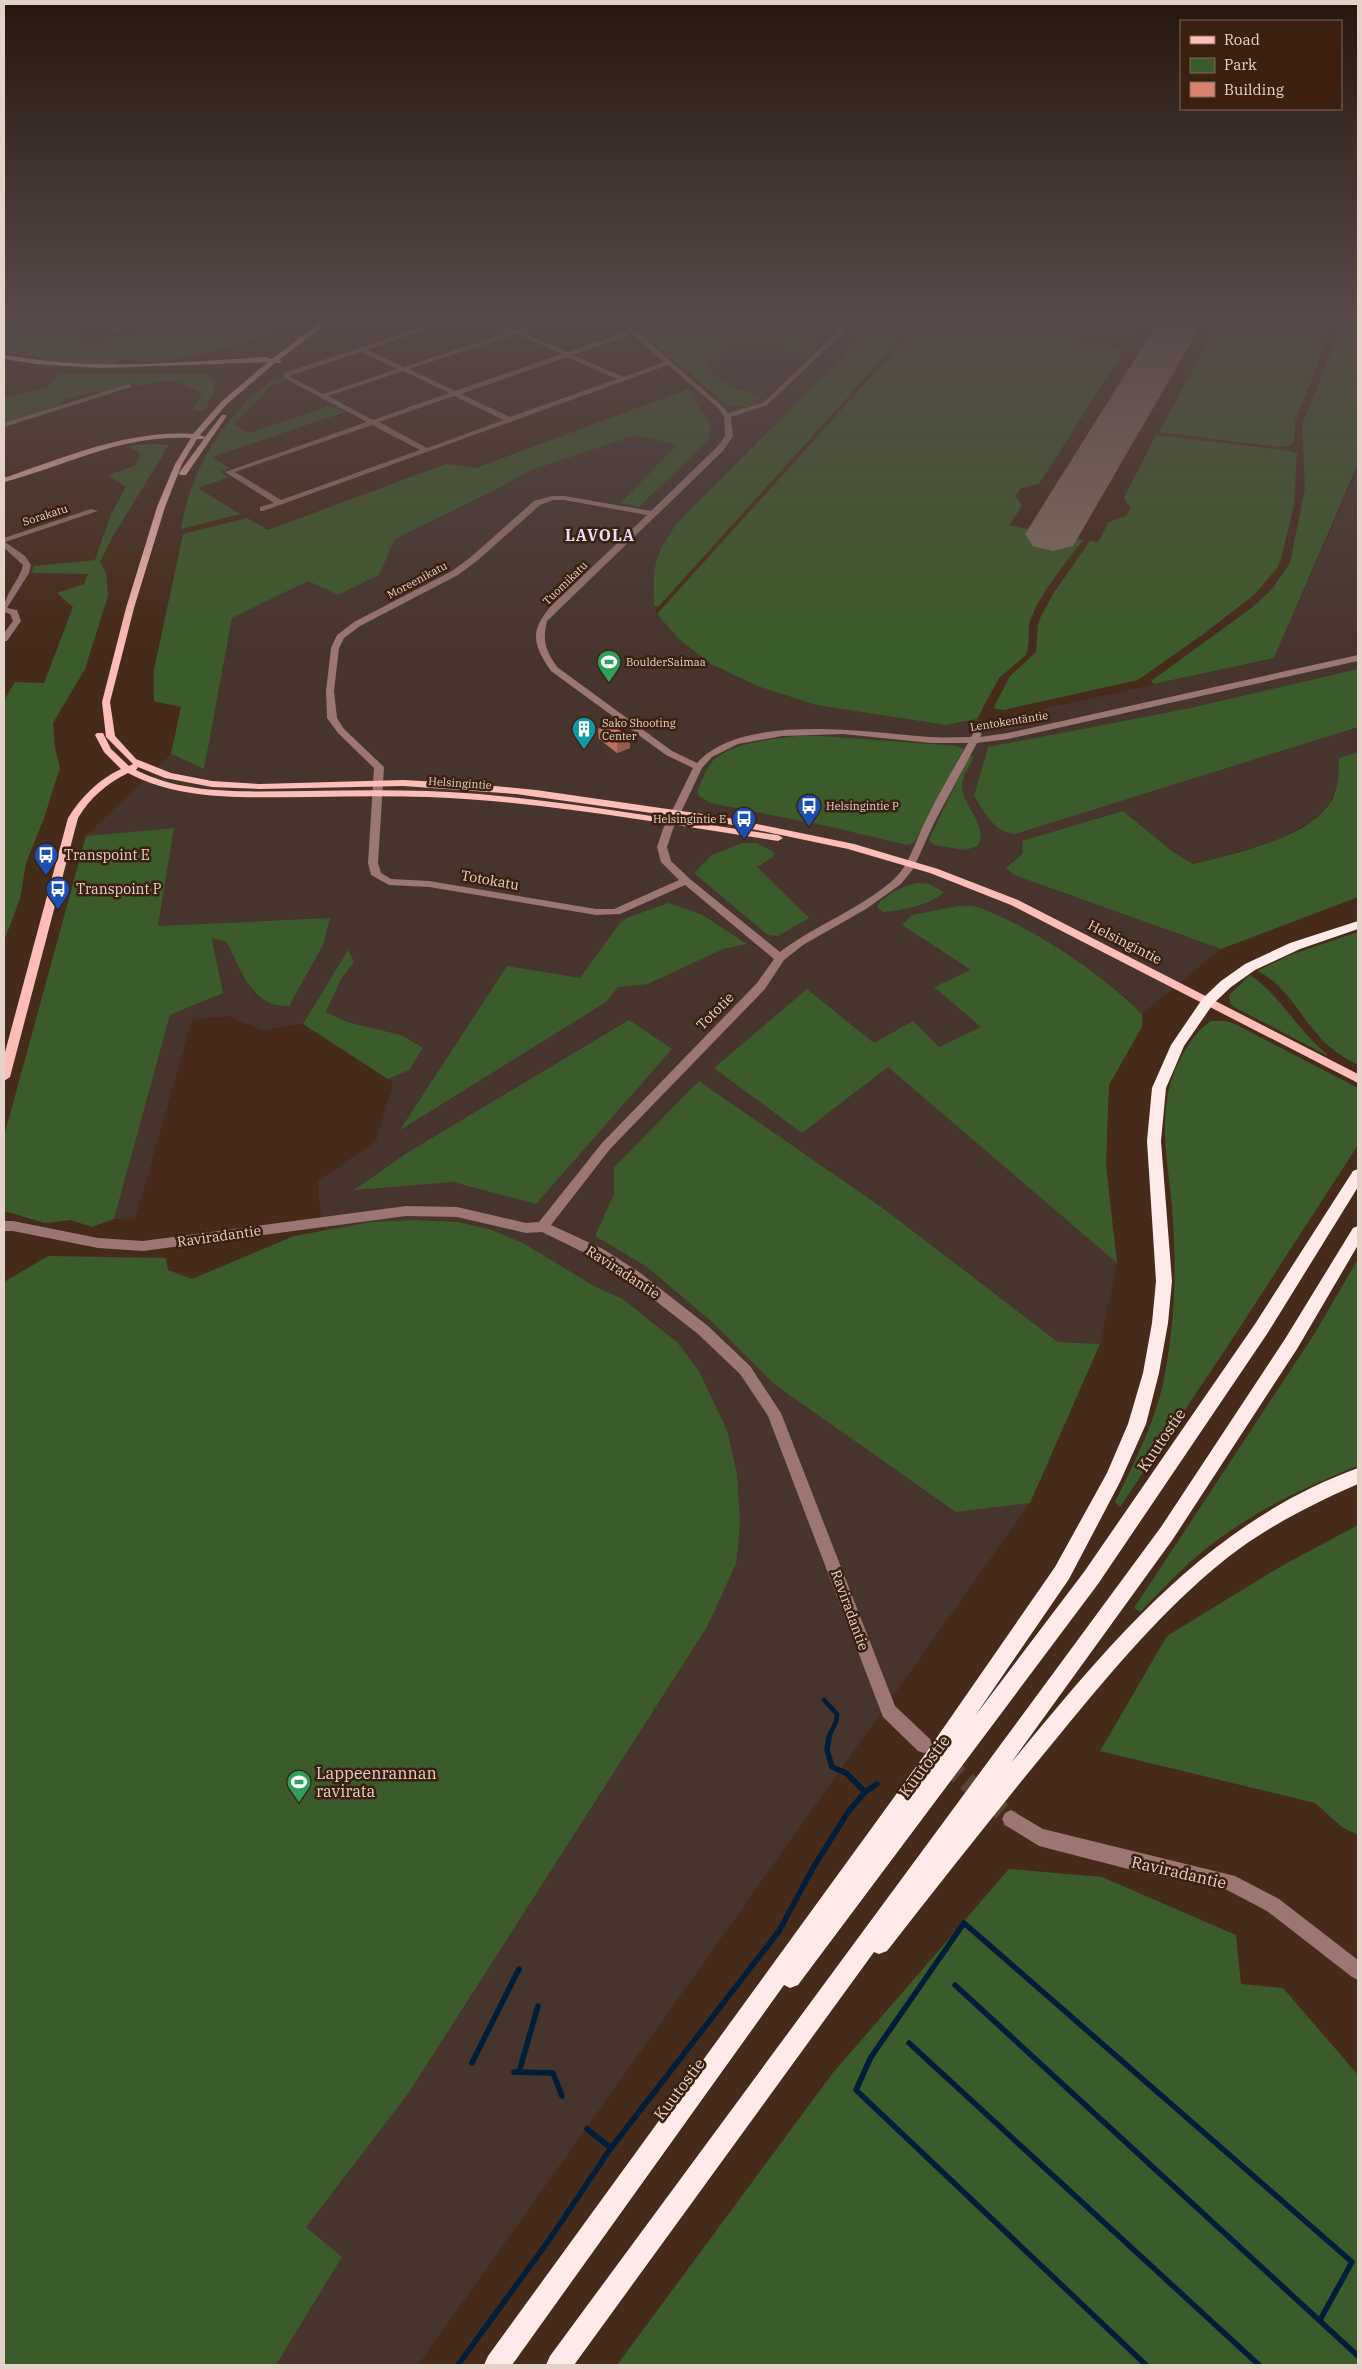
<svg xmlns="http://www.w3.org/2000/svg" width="1362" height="2369" font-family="'IBM Plex Serif',serif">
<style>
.industrial{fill:#47342d}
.green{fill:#3c5b2a}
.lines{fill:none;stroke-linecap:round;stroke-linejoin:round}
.stream-far1{stroke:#001d39;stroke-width:4.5}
.stream{stroke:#001d39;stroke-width:5.5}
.runway{fill:#866e60;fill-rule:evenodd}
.minor-tunnel{stroke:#5e4334;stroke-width:19;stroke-dasharray:19 9;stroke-linecap:butt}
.minor{fill:#9c7672;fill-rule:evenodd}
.major{fill:#fdbeb7;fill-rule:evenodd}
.highway{fill:#feeae8;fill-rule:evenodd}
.wall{fill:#ba715f}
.shaded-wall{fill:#975c4e}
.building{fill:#d8836f;stroke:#975c4e}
.labels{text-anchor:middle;stroke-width:5;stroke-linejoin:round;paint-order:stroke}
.far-street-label{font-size:11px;fill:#e5d2c9;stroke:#3b2010}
.far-poi-label{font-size:11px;fill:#e5d2c9;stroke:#3b2010;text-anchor:start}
.poi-label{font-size:14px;fill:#e5d2c9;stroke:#3b2010;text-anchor:start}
.street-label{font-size:14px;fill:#e5d2c9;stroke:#3b2010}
.far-district-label{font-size:16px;font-weight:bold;letter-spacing:1px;fill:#e8dffc;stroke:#3b2010}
.near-street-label{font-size:16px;fill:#e5d2c9;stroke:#3b2010}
.near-poi-label{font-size:16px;fill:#e5d2c9;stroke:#3b2010;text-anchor:start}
</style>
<rect width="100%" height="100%" fill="#462a1a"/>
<path class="industrial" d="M770,317h112l-204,205 -24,85 3,7 54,50 46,22 59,19 130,20 31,-6 12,2 285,-63 84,-189v283l-19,9 -2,27 -8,17 -15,15 -43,23 -78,21 -20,-12 -50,-41 -100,41 -17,16 8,7 207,74 -79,65 -18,-18 -34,-26 -177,-55 -11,10 70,45 -37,17 47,40 -43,20 -26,-26 -39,22 -67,-54 -5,144 86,-67 229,197 -17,81 -42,-2 -178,-136 -181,-125 -85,86v27l-19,42 52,31 65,55 244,189 74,-8 -612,862h-142l66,-108 -37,-30 103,-133 299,-467 29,-63 -9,-134 -28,-59 -22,-29 -25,-21 -29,-22 -29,-13 -105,-57 -31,-7 -45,-2 -41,2 -46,8 -6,-19 -2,-30 58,-40 17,-58 -5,-4 21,-9 -8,-35 -54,-13 -21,-10 15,-33 12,-17 -5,-11 -45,73 -41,6 -34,-14 -36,4 -57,200 -21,-1 56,-204 53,-22 -11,-54 14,2 29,55 74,-78 -171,8 16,-98 -88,8 85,-82 33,15 27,-151 77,-37 30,14 41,-20 16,-36 102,-50 32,-18 107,-36 42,10 -58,57 19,5 71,-83 -22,-35 13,-4 19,15 38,-4 -34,-14 -14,-10 -4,-7 29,-24 75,14 4,-16 -26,-4 -2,-3 7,-10z"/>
<g class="green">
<path d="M4,317h63l18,26 61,-10 -6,-9 39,-7h117c-9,5 -17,12 -27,16 -28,13 -116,38 -145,25l-11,7 -10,-1 -43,-2 -56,-10z"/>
<path d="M673,317h97l24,5 -8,9 2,4 26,4 3,7 -7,9 -75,-14 -28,25c10,17 33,23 51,30l4,5 -8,6h-25l-91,-77z"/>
<path d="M882,317h38l-261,289 -5,1c-1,-42 -1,-50 24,-85z"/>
<path d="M925,317h220l-14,22 -44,-7 -5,5 -26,-1 69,13 -86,135 -18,4 -6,8 7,10 -13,19 74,15c-18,24 -40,49 -52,78 -5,12 1,26 -6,38l-26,22 -22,41 -31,6 -130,-20 -59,-19 -46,-22 -31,-24 -23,-26z"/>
<path d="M1221,317h116l-8,18 -6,1 -104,-16z"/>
<path d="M1345,317h13v147l-84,194 -120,26 -3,-3 103,-75 18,-17 18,-26 15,-75 -3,-63z"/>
<path d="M1218,323l109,18 -32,80 -1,20 -3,4 -14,2 -118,-15z"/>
<path d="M60,374h146l8,6 -1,14 -8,16 -12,1 9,-18 -27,-12h-15l-19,5 -8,-3 -33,10 -4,-2 -32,9 -3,5 -57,18v-25l43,-10z"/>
<path d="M277,376l10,5 -16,5 -37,38 15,9 84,-28 12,7 -133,45 18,11 -10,4 9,5 -31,11 42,26 -59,15c11,-64 44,-115 96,-153z"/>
<path d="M688,389l22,35 -1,15 -70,68 -19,-4 57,-58 -41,-10 -107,36 -32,18 -102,50 -16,36 -41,20 -30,-14 -76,37 -28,151 -33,-15 10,-47 -27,-6v-32l29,-135 64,-16 21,12 178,-66 30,4z"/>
<path d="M1156,435l135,16 6,2 -3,51 -12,51 -4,12 -24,28 -52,40 -64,45 -134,30 -8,-1 -2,-2 16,-31 26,-24 2,-28 3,-8 14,-25 35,-50 8,1 11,-20 17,-6 5,-8 -7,-10z"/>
<path d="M148,444l21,1 -56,91 -13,26 6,11 2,23 -23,73 -32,54 2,25 5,20 -16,50 -18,45 -6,36 -16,42v-241l11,-18 29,1 29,-76 -16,-14 27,-9 4,-10 -57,-1 3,-7 61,-6 16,-46 15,-27 -18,-12 27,-9 5,-12 -11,-8z"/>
<path d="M1358,669v58l-343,107c-21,-2 -30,-21 -41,-38l14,-49 198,-38z"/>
<path d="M797,736h24l136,10 7,3 -50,94 -7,2 -80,-19 -117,-23 -11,-7 -2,-4c4,-9 8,-21 14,-29 17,-20 62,-24 86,-27z"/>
<path d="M1358,752v145l-137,52 -207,-74 -8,-7 17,-15 -1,-12 101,-30 50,41 20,12c40,-10 109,-24 135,-58 11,-13 10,-32 11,-48z"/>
<path d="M969,756h5c-4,8 -11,19 -12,29 0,21 27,40 16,61l-13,4 -31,-5 -5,-5z"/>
<path d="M174,828l-16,98 172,-8 -6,25 -35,63c-39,1 -47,-36 -63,-65l-14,-2 11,54 -53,22 -56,204 -22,8 -21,-7 -26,3 -41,-12v-75l82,-300z"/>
<path d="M742,843h15l17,9 -1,5 -16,10 52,51 -31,18 -10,-1 -74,-62 18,-18z"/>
<path d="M918,883l11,1 15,8c-15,14 -41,18 -61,20l-5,-4v-4c9,-10 27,-19 40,-21z"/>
<path d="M668,903l33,11 46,30 -24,5 -75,35 -30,3 -12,15 -206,128 107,-164 73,12 40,-55 7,-5z"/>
<path d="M958,906c6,0 13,-1 19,1 54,19 124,66 165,107v13l-33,58 -3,80 11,98 -229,-196 -86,66 -88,-65 93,-79 67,54 39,-22 26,26 42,-20 -47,-40 37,-17 -69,-45 10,-10z"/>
<path d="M1358,932v133c-14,-7 -30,-17 -40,-30 -20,-22 -33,-51 -61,-64l33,-16z"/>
<path d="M348,950l6,12 -13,17 -15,33 21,10 54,13 22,13 -14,22 -21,9 -85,-55z"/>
<path d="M1250,975c31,21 47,55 77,79l-1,1 -92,-48 -4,-4 -1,-8z"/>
<path d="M629,1020l43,29 -136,155 -83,-22 -99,8 53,-37z"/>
<path d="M1211,1021h14l10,3 123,64v57l-127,196 -111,166 -5,-5c15,-30 30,-61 41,-93 9,-27 13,-58 16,-85 4,-39 3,-79 0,-117 -5,-54 -18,-105 12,-155 7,-12 15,-23 27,-31z"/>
<path d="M699,1081l181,125 178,136 42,2 -70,159 -74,9 -182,-128 -62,-62 -65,-55 -52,-31 19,-42v-27z"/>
<path d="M413,1220l45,2 31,7 34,14 71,43 29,13 54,43 22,29 28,59 10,44 3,50 -4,40 -29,63 -299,467 -102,133 36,30 -66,108h-272v-1083l44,-26 118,2 2,12 24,9 102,-43 77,-14z"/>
<path d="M1358,1259v207c-60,23 -121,54 -169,97 -17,16 -33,33 -49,49l-6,-4 181,-275z"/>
<path d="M1358,1525v310l-16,-8 -27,-24 -215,-52 67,-115 111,-68z"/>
<path d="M1009,1869l93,8 134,58 5,49 42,4 75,87v290h-741l215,-291z"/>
</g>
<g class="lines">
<path class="stream-far1" d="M824,1700l13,14 -1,8 -8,16"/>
<g class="stream">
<path d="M829,1737l-2,13 5,17 14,6 19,19"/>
<path d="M955,1985l403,371"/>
<path d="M909,2043l350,322"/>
<path d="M472,2063l47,-94"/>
<path d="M514,2072l39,1 9,23"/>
<path d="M519,2072l19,-66"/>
<path d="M611,2148l168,-217 34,-63 35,-56 17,-20 12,-8"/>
<path d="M458,2365l89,-122 64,-95 -24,-19"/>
<path d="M1146,2365l-290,-275 15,-33 93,-134 388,339 -32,58"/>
</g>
<path class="runway" d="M1161,317h45l-133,229 -20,5 -20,-5 -8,-12z"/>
<path class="minor-tunnel" d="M945,1763l66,56"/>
<g class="minor">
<path d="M102,317h6l9,15h-4z"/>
<path d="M452,317h11l-96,33 37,17 106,-35 -31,-15h9l28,13 37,-13h11l-42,15 46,20 61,-21 -16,-14h7l101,88 7,8 35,-10 90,-86h7l-93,88 -36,12 2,19 -10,15 -176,170c-5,21 -1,29 10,46l115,84 25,12c46,-51 170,-31 232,-26 13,1 28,0 42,0l3,-5 3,-1 5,3 -2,3 28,-4 350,-78v6l-350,78 -31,4 -43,80 -21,46 -12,15 -35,25 -63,36 -19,15 -19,29 -155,160 -59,76 52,24 36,23 69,54 42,40 31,47 114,293 35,33 2,6 -2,6 -6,2 -6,-2 -35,-34 -115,-301 -28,-42 -42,-40 -69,-54 -36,-23 -51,-25 -16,1 -69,-16 -51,-1 -263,35 -45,-3 -85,-17h-9v-10h9l85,17 45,3 263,-35 51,1 69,16 13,-1 63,-79 155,-160 17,-24 -89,-74 -65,29 -24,1 -167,-28 -40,-2 -18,-10 -3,-12 6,-95 -36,-35 -11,-15 -1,-27 5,-43 6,-13 17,-13 98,-51 20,-15 62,-55 18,-5h12l87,15 66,-64 8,-11 -1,-20 -7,-9 -49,-42 -405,146h-3v-4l14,-4 -49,-31 142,-50 -83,-44v-5zM516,334l46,20 -107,37 -46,-22zM632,334l32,28 -40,15 -51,-22zM361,352l36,17 -74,25 -34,-18zM567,357l50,22 -107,38 -49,-23zM403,371l46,22 -76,27 -45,-24zM454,396l50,24 -77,28 -48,-26zM372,425l48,25 -139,50 -46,-28zM553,500h11l83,15 -96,91c-22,26 -18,38 0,65l115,84 27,13 -30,61 -6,18 4,15 18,18 -65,29h-18l-167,-28 -38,-2 -10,-6 -3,-10 6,-96 -40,-38 -7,-11 -3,-27 5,-43 5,-10 16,-12 98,-51 20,-15 62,-55zM843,734l88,9h37c-15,27 -31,53 -44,81 -9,18 -15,42 -31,56 -34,30 -78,45 -113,72l-90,-73 -19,-18 -4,-14 6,-18 29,-61 10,-11 26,-13 44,-8z"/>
<path d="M129,384l3,2 -1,1 -127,40v-4z"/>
<path d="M91,509l7,2 -93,31 20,14 6,9 -2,8 -22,35 10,2 4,11 -14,20h-3v-8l9,-12 -3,-7 -6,-2c0,-20 14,-28 19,-47l-19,-17v-10z"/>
<path d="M1011,1810l32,19 192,47 44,23 79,61v20l-6,-3 -85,-66 -40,-21 -95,-20 -93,-24 -34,-21 -3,-6 3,-6z"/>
</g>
<path class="major" d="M327,317h8l-56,43 2,1v2h-6l-48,41 -27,31 5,2 17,-22h4v2l-40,58h-6l-1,-2 25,-34h-7l-15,25 -17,43 -31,101 -24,94 5,34 21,23 35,14 41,8 48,3 143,-4 72,4 61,6 187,27 131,27 84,25 80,31 340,174v9l-347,-178 -81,-32 -82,-24 -125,-26 -207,-29 -113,-8 -143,3 -48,-2 -47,-9 -27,-11 -2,3c51,26 113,21 170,21 58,-1 115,-2 173,3 100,9 200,27 299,41l5,3 -5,3c-99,-15 -199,-33 -299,-41 -57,-5 -113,-4 -170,-3 -61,0 -126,5 -181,-24 -22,11 -38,25 -50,45l-68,259 -6,4v-25l64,-238c14,-22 30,-38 53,-49l-17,-17 -9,-17 2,-2h6l8,16 18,17 4,-2 -27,-27 -4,-35 24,-94 31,-101 18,-43 16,-26c-69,-4 -123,27 -187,44v-4c62,-21 123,-48 189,-44l29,-33 46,-39 -167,6 -65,-4 -32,-5v-4c21,3 43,6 64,8 66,4 131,-2 196,-6l8,2z"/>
<g class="highway">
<path d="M1358,921v8l-58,20 -45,21 -24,17 -18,17 -29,42 -18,42 -5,53 11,140 -4,42 -9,50 -13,51 -26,58 -51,97 -94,137 109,-144 171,-248 98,-153 5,-2v18l-91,147 -169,250 -300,401 -8,3 -6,-3 -272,380h-28l4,-9 436,-600 131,-189 52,-94 21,-49 15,-51 9,-50 4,-42 -9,-140 5,-53 19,-43 32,-47 18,-17 24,-17 45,-21z"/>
<path d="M1358,1226v19l-61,104 -124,190 -162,224c99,-120 196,-240 347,-295v16c-46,20 -91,43 -131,74 -63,50 -115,113 -166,175 -59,71 -117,145 -174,218l-8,3 -5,-2 -300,413h-28l4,-9 611,-829 124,-188 68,-111z"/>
</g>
</g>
<path class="wall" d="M598,729l31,9 1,10 -13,5 -18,-14z"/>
<path class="shaded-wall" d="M629,738l1,10 -13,5v-10z"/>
<path class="building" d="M611,724l18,14 -12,5 -19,-14z"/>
<linearGradient id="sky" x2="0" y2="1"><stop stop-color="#26170e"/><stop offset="0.49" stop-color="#574a49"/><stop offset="1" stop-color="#574a49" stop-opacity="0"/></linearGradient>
<rect width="1362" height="649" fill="url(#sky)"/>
<defs>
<symbol id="stadium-pin" viewBox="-11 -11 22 30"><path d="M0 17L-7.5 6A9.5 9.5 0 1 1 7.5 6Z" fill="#2e9e5b" stroke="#3b2010"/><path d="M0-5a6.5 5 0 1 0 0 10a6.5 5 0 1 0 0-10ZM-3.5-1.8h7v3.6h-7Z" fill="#fff"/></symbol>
<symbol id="building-pin" viewBox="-11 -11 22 30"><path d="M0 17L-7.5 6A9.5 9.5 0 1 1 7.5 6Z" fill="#0f9aa8" stroke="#3b2010"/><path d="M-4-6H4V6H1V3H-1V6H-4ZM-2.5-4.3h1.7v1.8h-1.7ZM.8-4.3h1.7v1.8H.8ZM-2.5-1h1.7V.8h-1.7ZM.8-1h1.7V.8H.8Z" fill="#fff"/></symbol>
<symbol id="bus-pin" viewBox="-11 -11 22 30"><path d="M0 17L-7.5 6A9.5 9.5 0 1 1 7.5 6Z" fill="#1a4fb4" stroke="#3b2010"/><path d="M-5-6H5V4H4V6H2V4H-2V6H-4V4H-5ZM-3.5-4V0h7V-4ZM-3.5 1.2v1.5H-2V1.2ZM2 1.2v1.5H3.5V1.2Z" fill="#fff"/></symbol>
</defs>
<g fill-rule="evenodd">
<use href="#stadium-pin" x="595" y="648" width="28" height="38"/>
<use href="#building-pin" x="570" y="715" width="28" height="38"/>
<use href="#bus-pin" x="795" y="792" width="28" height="38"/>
<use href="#bus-pin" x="730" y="805" width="28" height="38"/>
<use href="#bus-pin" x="32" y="841" width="28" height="38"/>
<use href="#bus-pin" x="44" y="875" width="28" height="38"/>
<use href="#stadium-pin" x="285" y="1768" width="28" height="38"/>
</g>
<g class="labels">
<g class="far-street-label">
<text transform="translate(45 515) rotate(-18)" y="4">Sorakatu</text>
<text transform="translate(417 580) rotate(-28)" y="4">Moreenikatu</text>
<text transform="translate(565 583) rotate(-44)" y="4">Tuomikatu</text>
<text transform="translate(1009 721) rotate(-9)" y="4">Lentokentäntie</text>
<text transform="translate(460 783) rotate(4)" y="4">Helsingintie</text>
</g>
<g class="far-poi-label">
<text x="626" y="666">BoulderSaimaa</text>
<text x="602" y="727">Sako Shooting<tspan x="602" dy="13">Center</tspan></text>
<text x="826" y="810">Helsingintie P</text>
<text x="726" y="823" text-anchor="end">Helsingintie E</text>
</g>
<g class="poi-label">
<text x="64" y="860">Transpoint E</text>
<text x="76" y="894">Transpoint P</text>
</g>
<g class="street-label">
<text transform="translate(490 880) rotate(10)" y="5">Totokatu</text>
<text transform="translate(1125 942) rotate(27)" y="5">Helsingintie</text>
<text transform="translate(715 1011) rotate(-45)" y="5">Tototie</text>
<text transform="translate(219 1236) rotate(-8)" y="5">Raviradantie</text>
<text transform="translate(623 1272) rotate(33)" y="5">Raviradantie</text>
<text transform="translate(850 1610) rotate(70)" y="5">Raviradantie</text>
</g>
<g class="far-district-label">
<text x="600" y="541">LAVOLA</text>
</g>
<g class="near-street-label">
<text transform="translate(1161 1440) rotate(-56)" y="6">Kuutostie</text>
<text transform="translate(924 1766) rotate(-53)" y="6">Kuutostie</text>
<text transform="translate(1179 1872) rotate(13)" y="6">Raviradantie</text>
<text transform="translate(679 2089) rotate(-53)" y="6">Kuutostie</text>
</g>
<g class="near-poi-label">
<text x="316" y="1779">Lappeenrannan<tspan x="316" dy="18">ravirata</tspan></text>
</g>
</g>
<rect width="1362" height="2369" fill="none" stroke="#e5d2c9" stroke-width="10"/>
<rect x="1180" y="20" width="162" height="90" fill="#3b2010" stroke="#7f675a"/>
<rect x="1190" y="36" width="25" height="8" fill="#fdbeb7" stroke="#7f675a"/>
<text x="1224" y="45" font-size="15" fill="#e5d2c9">Road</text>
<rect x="1190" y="58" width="25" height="15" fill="#3c5b2a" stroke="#7f675a"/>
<text x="1224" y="70" font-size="15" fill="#e5d2c9">Park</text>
<rect x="1190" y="82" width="25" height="15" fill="#d8836f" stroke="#7f675a"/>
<text x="1224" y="95" font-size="15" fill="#e5d2c9">Building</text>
</svg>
